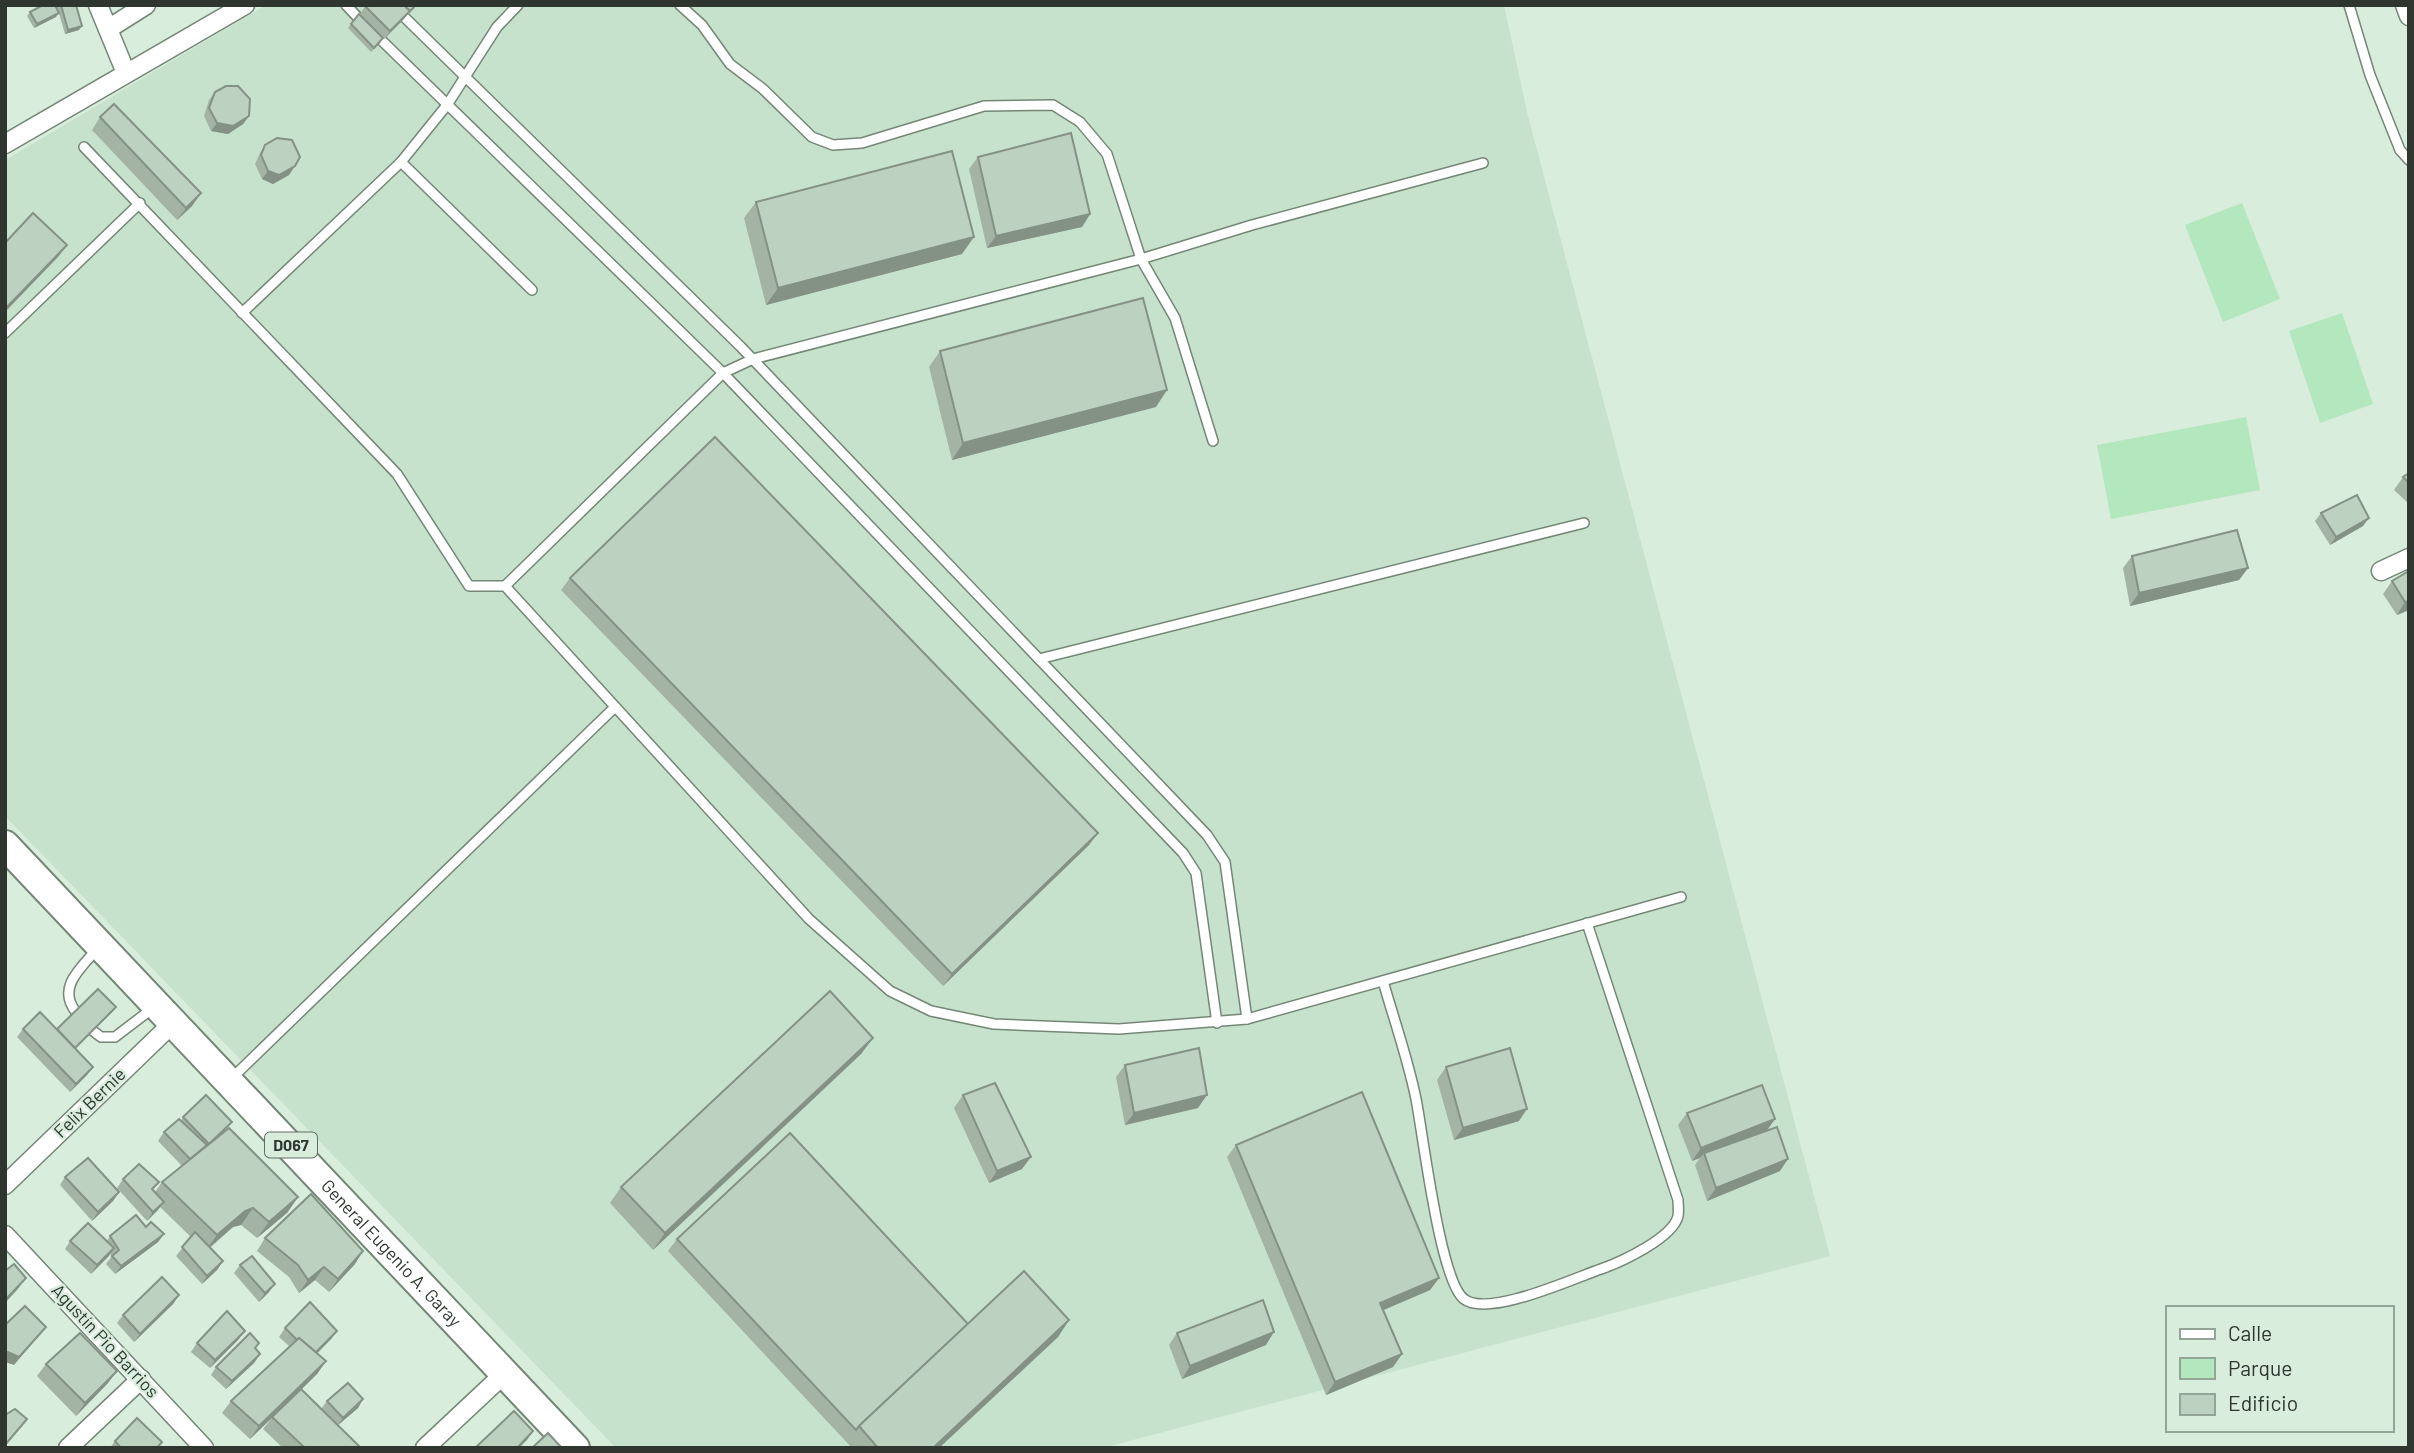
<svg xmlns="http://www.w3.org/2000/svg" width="2414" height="1453" font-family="Barlow,sans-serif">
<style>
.built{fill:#c7e2cc}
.green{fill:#b3e7bd}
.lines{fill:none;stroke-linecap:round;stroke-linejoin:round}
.lane-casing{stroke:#748777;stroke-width:12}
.street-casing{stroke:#748777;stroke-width:21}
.primary-casing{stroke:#748777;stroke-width:32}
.lane{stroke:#fff;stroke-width:9}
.street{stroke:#fff;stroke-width:18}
.primary{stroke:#fff;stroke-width:28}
.wall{fill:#a3b4a5}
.shaded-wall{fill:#849286}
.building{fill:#bdd1c0;stroke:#849286;stroke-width:2}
.labels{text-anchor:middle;stroke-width:5;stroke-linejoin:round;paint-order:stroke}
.shield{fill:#d8eddc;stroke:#616d63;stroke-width:2}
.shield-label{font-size:16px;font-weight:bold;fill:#2e362f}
.street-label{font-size:18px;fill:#2e362f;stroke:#d8eddc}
</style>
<rect width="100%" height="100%" fill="#d8eddc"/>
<path class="built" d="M266,5h1238l24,111 302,1140 -727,192h-487l-611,-632v-656z"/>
<g class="green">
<path d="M2242,203l38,96 -57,23 -38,-97z"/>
<path d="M2342,313l31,91 -53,19 -31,-92z"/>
<path d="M2246,417l14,73 -149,29 -14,-74z"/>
</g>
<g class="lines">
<defs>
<g id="lane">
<path d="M346,5l18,19"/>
<path d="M392,5l349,342 466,488 18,27 22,157"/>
<path d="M680,5l22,20 28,39 33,25 49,48 21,8 29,-2 122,-37 69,-1 27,17 27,32 34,105 34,59 38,123"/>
<path d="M2349,5l21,70 30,75 9,10"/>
<path d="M374,33l349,340 460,480 13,20 21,150"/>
<path d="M84,147l313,327 72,112h36l304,333 81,72 41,20 63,13 125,5 128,-10 434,-122"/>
<path d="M401,162l131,128"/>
<path d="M242,313l159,-151 46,-57 50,-78 21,-22"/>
<path d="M5,333l135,-130"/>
<path d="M505,586l218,-213 30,-14 388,-100 111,-34 231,-62"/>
<path d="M1039,659l545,-136"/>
<path d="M1383,981c11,39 25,78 33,118 7,35 24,182 48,200 24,19 110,-21 137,-30 20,-7 72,-31 77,-53 1,-5 0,-11 0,-16l-91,-277"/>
<path d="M76,1012c-20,-25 6,-45 22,-64"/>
<path d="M93,1031l8,6h14l38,-29"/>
<path d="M232,1078l383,-371"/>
</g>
<g id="street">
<path d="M98,5l28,68"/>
<path d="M2405,5l4,11"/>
<path d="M108,29l38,-24"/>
<path d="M5,144l240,-139"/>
<path d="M2381,571l28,-13"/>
<path d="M5,1185l170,-164"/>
<path d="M5,1235l199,213"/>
<path d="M68,1448l73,-69"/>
<path d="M425,1448l80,-75"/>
</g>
<g id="primary">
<path id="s1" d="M5,845l570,603"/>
</g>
</defs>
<use href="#lane" class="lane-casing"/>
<use href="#street" class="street-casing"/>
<use href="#primary" class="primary-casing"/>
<use href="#lane" class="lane"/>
<use href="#street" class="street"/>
<use href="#primary" class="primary"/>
</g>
<g class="wall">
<path d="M58,5h18l3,25 -14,4 -8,-27z"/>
<path d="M366,5l49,3 -8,7 -23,24 -24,-25z"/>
<path d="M30,12l26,5 -22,11 -7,-12z"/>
<path d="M351,24l30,18 -10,10 -23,-24z"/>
<path d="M215,92l34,24 -6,8 -15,10 -17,-3 -7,-15 5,-16z"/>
<path d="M100,117l101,76 -9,13 -15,14 -85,-90z"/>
<path d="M265,145l24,30 -16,9 -11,-5 -7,-15 5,-11z"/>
<path d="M978,157l112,57 -8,13 -95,21 -18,-79z"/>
<path d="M756,202l206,52 -196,51 -22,-87z"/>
<path d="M940,351l216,56 -204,53 -23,-93z"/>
<path d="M2409,473v31l-15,-14 9,-13z"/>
<path d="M2321,513l42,13 -33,19 -15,-24z"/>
<path d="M2132,556l116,12 -9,12 -109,26 -7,-38z"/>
<path d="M2409,571v39l-12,5 -14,-21 9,-13z"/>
<path d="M570,578l519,267 -146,141 -382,-396z"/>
<path d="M113,1011l-38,37 12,27 -17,17 -53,-55 6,-8h34z"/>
<path d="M873,1038l-12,16 -208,196 -43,-47 11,-16z"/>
<path d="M1125,1065l73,43 -73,17 -9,-48z"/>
<path d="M1446,1067l73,54 -65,19 -17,-60z"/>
<path d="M963,1095l59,74 -33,14 -35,-75z"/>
<path d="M1687,1113l88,6 -8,11 13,41 -73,30 -12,-36 5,-7 -8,3 -14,-36z"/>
<path d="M183,1117l42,14 73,66 -11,16 -30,25 -16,-13 -8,2 -23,21 13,13 -6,9 -15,14 -26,-28 15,-19 -31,-30 -13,14 -30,-33 6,-9 36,3 -6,8 2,2 7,-10 20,-16 -24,-25 6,-9 17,-11z"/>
<path d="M1236,1145l203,133 -9,12 -47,20 19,44 -9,13 -67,28 -99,-238z"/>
<path d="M65,1177l54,15 -6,9 -21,20 -32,-36z"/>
<path d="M146,1227l18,7 -6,8 -43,32 -9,-10 6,-8 -2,-2 -19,20 -26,-25 5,-8h37l3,-5z"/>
<path d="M265,1238l90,26 -26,28 -14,-12 -16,13 -10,-16 -32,-26z"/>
<path d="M677,1239l291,85 101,-4 -11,17 -119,111h-87l-184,-197z"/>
<path d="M240,1265l29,27 -10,10 -25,-29z"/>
<path d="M179,1295l-6,9 -39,38 -17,-19 6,-8z"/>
<path d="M285,1328l52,3 -6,8 -14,15 9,7 -9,13 -16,16 20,19 6,-8 36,-2 -5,9 -20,17 23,23h-78l-20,-19 8,-10 -21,20 -28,-26 9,-12 58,-55 -10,-9z"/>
<path d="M1177,1333l89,12 -84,34 -13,-34z"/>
<path d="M239,1339l-29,29 -19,-16 6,-9z"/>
<path d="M259,1343l-4,6 5,5 -6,9 -28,26 -15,-14 5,-8z"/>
<path d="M46,1364l62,19 -32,33 -39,-40z"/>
<path d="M115,1441l47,1 -4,6h-48z"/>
</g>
<g class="shaded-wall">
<path d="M410,11l-6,8 -20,20 6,-8z"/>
<path d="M59,13l-3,4 -22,11 3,-4z"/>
<path d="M82,26l-3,4 -14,4 3,-4z"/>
<path d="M249,116l-6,8 -15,10 -17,-3 6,-8z"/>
<path d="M295,166l-6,9 -16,9 -11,-5 6,-8z"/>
<path d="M201,193l-9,13 -15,14 9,-12z"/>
<path d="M1090,214l-8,13 -95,21 9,-12z"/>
<path d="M974,237l-12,17 -196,51 12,-17z"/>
<path d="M67,245l-9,12 -53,55v-3z"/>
<path d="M1167,390l-11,17 -204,53 11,-17z"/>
<path d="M2369,518l-6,8 -33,19 6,-8z"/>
<path d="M2248,568l-9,12 -109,26 9,-13z"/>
<path d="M2409,601v9l-12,5 8,-13z"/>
<path d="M1098,833l-9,12 -146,141 9,-12z"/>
<path d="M116,1007l-3,4 -45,44 3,-4z"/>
<path d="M873,1038l-12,16 -208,196 12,-17z"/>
<path d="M93,1067l-6,8 -17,17 6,-8z"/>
<path d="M1207,1095l-9,13 -73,17 9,-12z"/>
<path d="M1527,1109l-8,12 -65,19 9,-12z"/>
<path d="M1775,1119l-9,13 -62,21 -4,5 -8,3 9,-13z"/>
<path d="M1031,1157l-9,12 -33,14 8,-12z"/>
<path d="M1788,1159l-8,12 -73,30 9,-13z"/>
<path d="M119,1192l-6,9 -21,20 6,-9z"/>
<path d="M298,1197l-11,16 -30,25 12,-16z"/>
<path d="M164,1202l-6,8 -11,11 6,-9z"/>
<path d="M253,1208l-12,17 -8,2 -28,24 12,-16 28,-24z"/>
<path d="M164,1234l-6,8 -43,32 6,-8z"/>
<path d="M114,1248l-5,8 -18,18 6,-9z"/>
<path d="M363,1251l-8,13 -26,28 9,-13z"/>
<path d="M223,1261l-6,9 -15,14 5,-8z"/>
<path d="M324,1267l-9,13 -16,13 9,-13z"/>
<path d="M26,1278l-9,12 -12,13v-3z"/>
<path d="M1439,1278l-9,12 -58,25 8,-12z"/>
<path d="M275,1284l-6,8 -10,10 6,-9z"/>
<path d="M179,1295l-6,9 -39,38 6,-8z"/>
<path d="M1069,1320l-11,17 -119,111h-6z"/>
<path d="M46,1327l-32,38 -9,-3v-9z"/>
<path d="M245,1331l-6,8 -29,29 5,-8z"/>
<path d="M337,1331l-6,8 -24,24 6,-8z"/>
<path d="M1274,1332l-8,13 -84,34 8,-13z"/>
<path d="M260,1354l-6,9 -28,26 6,-8z"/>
<path d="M1402,1354l-9,13 -67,28 9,-13z"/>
<path d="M326,1361l-9,13 -67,65 9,-13z"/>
<path d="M117,1371l-9,12 -32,33 9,-13z"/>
<path d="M363,1399l-5,9 -21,18 6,-8z"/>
<path d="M533,1431l-6,9 -8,8h-2z"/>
</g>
<g class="building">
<path d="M43,5h12l4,8 -22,11 -7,-12z"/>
<path d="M61,5h15l6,21 -14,4z"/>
<path d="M404,5l6,6 -20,20 -25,-25z"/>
<path d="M404,5h12l-6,6z"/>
<path d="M359,14l24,24 -9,10 -23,-24z"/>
<path d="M226,86h12l12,13 -1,17 -16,10 -16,-3 -8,-15 6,-16z"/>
<path d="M114,104l87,89 -15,15 -86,-91z"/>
<path d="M1071,133l19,81 -94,22 -18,-79z"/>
<path d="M277,138l15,2 8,17 -5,9 -16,9 -11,-4 -7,-16 4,-10z"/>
<path d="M952,151l22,86 -196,51 -22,-86z"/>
<path d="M33,213l34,32 -62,64v-66z"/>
<path d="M1143,298l24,92 -204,53 -23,-92z"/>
<path d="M715,437l383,396 -146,141 -382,-396z"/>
<path d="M2409,473v10l-6,-6z"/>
<path d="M2357,495l12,23 -33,19 -15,-24z"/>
<path d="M2237,530l11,38 -109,25 -7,-37z"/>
<path d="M2409,571v30l-4,1 -13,-21z"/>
<path d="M98,989l18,18 -41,41 -18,-19z"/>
<path d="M830,991l43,47 -208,195 -44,-46z"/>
<path d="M40,1012l53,55 -17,17 -53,-55z"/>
<path d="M1199,1048l8,47 -73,18 -9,-48z"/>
<path d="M1510,1048l17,61 -64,19 -17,-61z"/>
<path d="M995,1083l36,74 -34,14 -34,-76z"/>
<path d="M1762,1085l13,34 -74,29 -14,-35z"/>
<path d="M1362,1092l77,186 -59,25 22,51 -67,28 -99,-237z"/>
<path d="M206,1095l26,27 -23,22 -26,-27z"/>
<path d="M179,1119l28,26 -17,14 -26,-27z"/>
<path d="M1777,1127l11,32 -72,29 -12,-35z"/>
<path d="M229,1128l69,69 -29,25 -16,-14 -8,3 -28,24 -55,-53z"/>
<path d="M790,1133l178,191 -109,102 -3,4 -179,-191z"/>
<path d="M88,1158l31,34 -21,20 -33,-35z"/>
<path d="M139,1164l20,18 -7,7 12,13 -11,10 -30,-33z"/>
<path d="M311,1194l52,57 -25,28 -14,-12 -16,13 -10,-15 -33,-27z"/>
<path d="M136,1215l10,12 5,-5 13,12 -43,32 -9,-10 7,-6 -9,-14z"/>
<path d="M88,1223l26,25 -17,17 -27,-24z"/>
<path d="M195,1232l28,29 -16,15 -25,-29z"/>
<path d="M252,1256l23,28 -10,9 -25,-28z"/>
<path d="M14,1264l12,14 -21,22v-29z"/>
<path d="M1024,1271l45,49 -136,128h-55l-19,-22z"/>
<path d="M162,1277l17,18 -39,39 -17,-19z"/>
<path d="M1263,1300l11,32 -84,34 -13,-33z"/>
<path d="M310,1302l27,29 -21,21 -17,-14 -2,2 -12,-12z"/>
<path d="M25,1306l21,21 -27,30 -11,-5 -3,1v-28z"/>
<path d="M227,1311l18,20 -30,29 -18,-17z"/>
<path d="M80,1333l37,38 -32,32 -39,-39z"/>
<path d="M250,1333l9,10 -4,5 5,6 -28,27 -16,-14z"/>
<path d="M299,1338l27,23 -67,65 -28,-25z"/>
<path d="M348,1383l15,16 -20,19 -16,-17z"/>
<path d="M301,1389l60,59h-56l-33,-31z"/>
<path d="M15,1409l12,10 -22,26v-30z"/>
<path d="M514,1411l19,20 -16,17h-42z"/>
<path d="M137,1418l25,24 -5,6h-36l-6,-7z"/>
<path d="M548,1433l14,15h-30z"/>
</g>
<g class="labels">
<rect class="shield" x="265" y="1132.5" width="52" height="25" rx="5"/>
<g class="shield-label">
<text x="291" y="1151">D067</text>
</g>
<g class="street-label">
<text transform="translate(90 1103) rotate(-44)" y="6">Felix Bernie</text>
<text dy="6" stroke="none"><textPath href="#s1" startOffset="562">General Eugenio A. Garay</textPath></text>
<text transform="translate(105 1341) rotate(47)" y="6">Agustín Pio Barrios</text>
</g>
</g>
<rect width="2414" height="1453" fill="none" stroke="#2e362f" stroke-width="14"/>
<rect x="2166" y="1306" width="228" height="126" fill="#d8eddc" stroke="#94a497" stroke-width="2"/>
<rect x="2180" y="1329" width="35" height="10" fill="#ffffff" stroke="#94a497" stroke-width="2"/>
<text x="2228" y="1341" font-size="21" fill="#2e362f">Calle</text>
<rect x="2180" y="1358" width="35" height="21" fill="#b3e7bd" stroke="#94a497" stroke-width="2"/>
<text x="2228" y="1376" font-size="21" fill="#2e362f">Parque</text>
<rect x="2180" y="1394" width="35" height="21" fill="#bdd1c0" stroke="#94a497" stroke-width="2"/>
<text x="2228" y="1411" font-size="21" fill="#2e362f">Edificio</text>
</svg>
